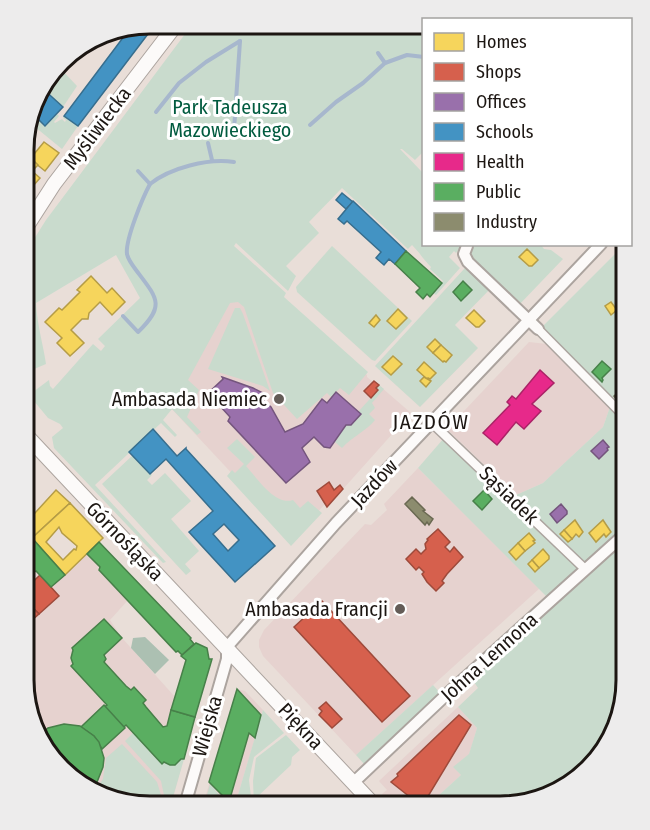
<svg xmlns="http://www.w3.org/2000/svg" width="650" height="830" font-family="'Fira Sans Condensed',sans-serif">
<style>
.commercial{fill:#e6d2cf}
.green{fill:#c9dbcd}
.forest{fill:#acc0b2}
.homes{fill:#f6d55c;stroke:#b59c46;stroke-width:1.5;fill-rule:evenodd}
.shops{fill:#d6604d;stroke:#9e4a3b;stroke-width:1.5}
.offices{fill:#9970ab;stroke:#74557d;stroke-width:1.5}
.schools{fill:#4393c3;stroke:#376e8e;stroke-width:1.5;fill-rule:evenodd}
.health{fill:#e7298a;stroke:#aa2366;stroke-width:1.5}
.public{fill:#5aae61;stroke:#478049;stroke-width:1.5}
.industry{fill:#8c8c6e;stroke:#6a6952;stroke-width:1.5}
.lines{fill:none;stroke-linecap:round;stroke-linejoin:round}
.stream{stroke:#a7b7cd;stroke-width:4}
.pedestrian-casing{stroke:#aca49f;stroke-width:11}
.minor-casing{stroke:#aca49f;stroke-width:14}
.tertiary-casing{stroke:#aca49f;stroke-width:16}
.pedestrian{stroke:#fcfaf9;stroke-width:8}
.minor{stroke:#fcfaf9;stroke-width:10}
.tertiary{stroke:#fcfaf9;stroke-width:14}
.poi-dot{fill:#645c57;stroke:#fff;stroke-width:2}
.labels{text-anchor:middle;stroke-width:6;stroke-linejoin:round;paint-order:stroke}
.park-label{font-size:20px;fill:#015b3f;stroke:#fff}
.street-label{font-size:20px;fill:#1c1612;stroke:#fff}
.poi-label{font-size:20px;fill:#1c1612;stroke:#fff;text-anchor:end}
.neighbourhood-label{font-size:21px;letter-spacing:1.5px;fill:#1c1612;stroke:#fff}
.rim{fill:none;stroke:#1c1612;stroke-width:3}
</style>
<rect width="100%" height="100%" fill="#e9ded8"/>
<g class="commercial">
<path d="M246,265l121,110v2l6,5 1,-1 37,32 -84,94 -2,-3 -32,35 -152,-163z"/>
<path d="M529,342l18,2 63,63 -7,20 -60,56 -27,12 -69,-66z"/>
<path d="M418,468l122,120 -184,167 -93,-99 -4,-9v-7l5,-10 101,-106 6,1 16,-15 -3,-6z"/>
<path d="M24,531l40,43 23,-20 11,11 1,5 29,30 -18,20 12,18 53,59 -4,13 24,7 -24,88h-36l-55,-21 -43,-48 -13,-56z"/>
<path d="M237,689l8,2 18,19 -8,28 -20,67h-32z"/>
<path d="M458,707l19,21 -8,27 -15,12 7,8 -34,31h-34l-11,-12 5,-4 -8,-9z"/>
</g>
<g class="green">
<path d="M423,26v126l-8,8 -13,-11h-2l23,24 1,71 38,1 -6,8 -2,-2 -5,6 11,11 -24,27 -3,-2 10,-12 -13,-12 1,-2c-8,-8 -11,-14 -19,-22l-4,4 -66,-61 -33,34 10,11 -33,33 10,10 -8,15 -52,-48 -2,3 52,47 -2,4 84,75 -19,23 -9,-7 -9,9 -4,-4 -30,26 -24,-26 -29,-86 -6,-5 -8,1 -42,77 11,10 -12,27 14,15 -4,3 -25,-26 -9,11 14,15 -2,2 -14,-14 -66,62 71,77 -3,1 -109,-115 -2,-11 11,-9 -3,-4 -12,-6 -19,-23 20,-15 1,6 3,3 40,-45 8,7 4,-5 -7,-7 42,-41 -24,-43 -80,48c1,21 7,41 10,61l-19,8 -2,-19v-88l9,-26 12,-19 142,-190z"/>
<path d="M58,66l19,20 -14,21 -22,-20z"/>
<path d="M57,114l2,2 -5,6 1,1 7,-4 3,3 1,-2 -3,-2 1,-2 14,10 -16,23 -33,-27 7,-5 9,9z"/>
<path d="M475,245h66l3,4 7,1 12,9 -46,48 -46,-47 -2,-7z"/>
<path d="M624,245h2v158l-5,5 -81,-79z"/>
<path d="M332,246l80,75 -37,40 -3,-1 -75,-68 -1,-5z"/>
<path d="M469,266l22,22 -36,37 23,23 -58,59 -45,-41 90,-98z"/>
<path d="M235,308h5l3,6 27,77 -7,-5 -55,-17z"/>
<path d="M379,385l5,4 -12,14 3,5 -6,6 6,6c-9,11 -23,17 -33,28l-7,-6 11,-17h5l9,-10 -2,-3 20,-22 -2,-2z"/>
<path d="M610,407l16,17v101l-42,38 -68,-68 27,-12 60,-56z"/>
<path d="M444,438l134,130 -30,30 -130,-130z"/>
<path d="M237,439l18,18 -9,9c11,12 29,40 47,34l7,8 8,-7 14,12 -31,33 -64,-70 5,-6 3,3 9,-9 -17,-16z"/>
<path d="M133,455l19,20 -5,5 5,5 13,-12 26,28 -20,18 28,32 -14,13 6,7 -5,4 -84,-91z"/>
<path d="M626,537v151l-21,61 -49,44 -56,13h-73l34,-31 -8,-8 16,-13 8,-26 -19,-21 20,-19 -6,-9z"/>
<path d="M433,685l8,9 -76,71 -9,-10z"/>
<path d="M263,710l21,23 -30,24 -5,23 3,25h-17z"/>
<path d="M133,733l29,31 2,-2 10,3 7,-6h3l-13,45 -6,-4 -4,-19 -36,-40z"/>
<path d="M286,735l14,15 -8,7 -1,8 -35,33 -2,7 -1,-24 3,-23z"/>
<path d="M122,744l35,38 7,23h-29l-40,-15 8,-11 3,-21z"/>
<path d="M210,784l18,21h-24z"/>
</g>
<path class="forest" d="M145,637l24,23 -14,14 -24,-26 2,-10z"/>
<g class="homes">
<path d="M44,142l15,11 -14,18 -15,-12z"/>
<path d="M25,152l13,13 -6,6 -7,-6z"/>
<path d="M32,171l8,7 -8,9 -7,-8z"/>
<path d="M527,249l11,11 -6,6h-3l-10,-9z"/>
<path d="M91,276l16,17 5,-5 13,14 -13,13 -12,-13 -11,11 -1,6h-6l-11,11 13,13 -14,13 -13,-13 5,-5 -17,-16 14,-14 3,2 18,-18 -3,-2z"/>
<path d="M611,302l6,8 -6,5 -6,-9z"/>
<path d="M398,309l9,9 -11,11 -9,-8z"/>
<path d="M474,310l11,11 -6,6h-3l-10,-9z"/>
<path d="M376,315l4,5 -6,7 -5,-4z"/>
<path d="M435,339l6,6 -8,8 -6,-6z"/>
<path d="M441,345l11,10 -6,7 -2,-1 -1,1 -10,-9z"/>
<path d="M393,356l9,8 -11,11 -9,-8z"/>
<path d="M424,362l12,11 -6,6 -2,-1 -1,1 -10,-9z"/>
<path d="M424,377l7,4 -5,6 -6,-6z"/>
<path d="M56,490l14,13 -36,33 -2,-2 -2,2 -6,-5v-6z"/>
<path d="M70,503l33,35 -38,37 -33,-37zM59,527l3,6 15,13 -1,4 -2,-1 -11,11 -17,-18z"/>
<path d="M575,520l8,12 -4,5 -3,-3 -4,5 -8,-9z"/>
<path d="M603,520l8,12 -5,5 -2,-3 -8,8 -7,-9z"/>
<path d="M564,530l8,9 -4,3 -8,-8z"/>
<path d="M529,533l6,7 -2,1 2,2 -10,8 -7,-8z"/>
<path d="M518,543l7,8 -9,9 -7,-8z"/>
<path d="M543,549l6,7v3l-10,9 -7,-8z"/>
<path d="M532,560l7,8 -4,4 -7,-8z"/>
</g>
<g class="shops">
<path d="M374,381l5,4 -3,3 2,2 -7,8 -7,-7z"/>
<path d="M329,482l5,8 6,-5 3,4 -16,18 -10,-16z"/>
<path d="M438,529l12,13 -5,5 5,5 4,-5 9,10 -16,17 -5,7 2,2 -8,8 -9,-9 -5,-8 2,-2 -5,-5 -3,3 -10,-11 10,-10 5,5 5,-5 -1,-5 3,-4 -1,-1z"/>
<path d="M40,575l19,21 -20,18 -15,-15v-9z"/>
<path d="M322,601l88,95 -28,26 -88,-95z"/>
<path d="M32,607l7,7 -15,13v-13z"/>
<path d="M326,702l16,17 -10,9 -13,-13 3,-4 -3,-3z"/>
<path d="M459,715l12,10 -44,73 -2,-1 -5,8 -29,-23 7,-6 -1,-2z"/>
</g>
<g class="offices">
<path d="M222,377l31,11 14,7 -4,5 8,7 14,25 18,-8 19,-25 5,4 9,-11 25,22 -10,11h-5l-16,23 -6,-1 -10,-10 -12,11 8,14 -24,21 -58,-62 2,-4 -10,-11 -3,2 -12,-12 18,-17z"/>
<path d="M603,440l6,7 -2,1 1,2 -9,9 -8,-8z"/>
<path d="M561,504l6,7v3l-10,9 -7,-9z"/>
</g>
<g class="schools">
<path d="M151,30l-73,96 -14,-10 64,-85z"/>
<path d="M41,87l22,20 -18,19 -9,-9 3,-3 -6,-5z"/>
<path d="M342,193l11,9 -7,7 -10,-9z"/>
<path d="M353,201l53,50 -11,13 -6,-5 -5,6 -8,-7 5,-6 -34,-31 -3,3 -6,-5z"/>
<path d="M153,429l24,27 9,-8v1l89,97 -40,36 -46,-50 24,-21 -47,-52 -16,15 -21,-22zM224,524l15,16 -11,11 -15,-17z"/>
</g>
<path class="health" d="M540,370l14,13 -22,21 9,7 -17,18 -8,-7 -19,23 -14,-12 27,-28 -3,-3 5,-6 4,3z"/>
<g class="public">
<path d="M406,251l36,32 -12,14 -3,-3 -4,5 -7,-7 4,-4 -25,-24z"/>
<path d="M463,281l9,9 -11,11 -8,-9z"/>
<path d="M602,361l9,8 -9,9 1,2 -1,2 -10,-10z"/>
<path d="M484,490l8,9 -10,11 -9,-9z"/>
<path d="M32,538l33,37 -14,12 -15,-16 -3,2 -4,-5 3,-2 -8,-9v-11z"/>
<path d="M99,542l92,96 -1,1 4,5 -12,11 -4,-4 -2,1 -77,-82 1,-3 -13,-13z"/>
<path d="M104,619l18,19 -18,17 2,4 -2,3 22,24 5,4 3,-3 12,13 -3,3 3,4 17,20 4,-1 4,-16 24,7 -11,42h-3l-6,6h-5l-6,-3 -2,2 -36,-39 -3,3 -19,-21 3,-2 -36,-39 2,-2 -2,-6 2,-8 -1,-2z"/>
<path d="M196,643l11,5 2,11h3l-17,58 -24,-7 15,-50 -5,-4z"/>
<path d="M237,689l24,26 -6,23 -6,-5 -20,69 -20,-20z"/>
<path d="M104,705l21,23 -23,21 -8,-13 -13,-9z"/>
<path d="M64,724l16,2 14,10 5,6 5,16 -1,9 -6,15 -6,7 -11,-5 -42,-48 10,-8z"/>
</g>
<g class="industry">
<path d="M623,388l3,3v11l-4,4 -8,-10z"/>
<path d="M412,497l13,13 -2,1 10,8 -4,6 -2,-3 -2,3 -20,-21z"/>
</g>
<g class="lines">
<g class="stream">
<path d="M378,53l7,10"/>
<path d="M156,112l23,-29 27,-21 34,-21"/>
<path d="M310,125l26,-23 27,-19 22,-20 22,-8 17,2"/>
<path d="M234,130l6,-89"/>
<path d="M208,143l4,17"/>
<path d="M138,171l12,13c20,-16 58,-26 84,-22"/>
<path d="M123,316l15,16c28,-27 19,-34 -2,-62 -3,-4 -8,-11 -9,-16 -2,-14 16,-57 23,-70"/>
</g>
<defs>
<g id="pedestrian">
<path d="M538,329l88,89"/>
<path d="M431,422l154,147"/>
</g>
<g id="minor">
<path d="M467,246l-3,8 4,8 70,67"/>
<path d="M353,783l92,-87 181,-163"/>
<path d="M185,805l42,-146v-12l109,-124 265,-279"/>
</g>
<g id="tertiary">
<path d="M25,229l29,-45 118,-154"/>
<path d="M25,434l350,372"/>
</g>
</defs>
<use href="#pedestrian" class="pedestrian-casing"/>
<use href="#minor" class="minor-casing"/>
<use href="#tertiary" class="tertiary-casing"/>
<use href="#pedestrian" class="pedestrian"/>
<use href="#minor" class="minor"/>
<use href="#tertiary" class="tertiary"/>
</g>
<g class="poi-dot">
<circle cx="279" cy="399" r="6"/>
<circle cx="400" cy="609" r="6"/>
</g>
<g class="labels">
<g class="park-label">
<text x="230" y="114">Park Tadeusza<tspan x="230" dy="23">Mazowieckiego</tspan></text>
</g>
<g class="street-label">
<text transform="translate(97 128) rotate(-53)" y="7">Myśliwiecka</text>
<text transform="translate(374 483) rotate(-47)" y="7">Jazdów</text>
<text transform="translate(509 495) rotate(44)" y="7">Sąsiadek</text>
<text transform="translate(125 541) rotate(46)" y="7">Górnośląska</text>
<text transform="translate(489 657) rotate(-42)" y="7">Johna Lennona</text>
<text transform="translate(207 726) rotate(-74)" y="7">Wiejska</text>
<text transform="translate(301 726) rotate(47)" y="7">Piękna</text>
</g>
<g class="poi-label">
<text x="267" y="406">Ambasada Niemiec</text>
<text x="388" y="616">Ambasada Francji</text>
</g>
<g class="neighbourhood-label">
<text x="431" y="429">JAZDÓW</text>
</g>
</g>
<path d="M0 0H650V830H0ZM150 34H500A116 116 0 0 1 616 150V680A116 116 0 0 1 500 796H150A116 116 0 0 1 34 680V150A116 116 0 0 1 150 34Z" fill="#edecec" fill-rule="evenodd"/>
<path class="rim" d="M150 34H500A116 116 0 0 1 616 150V680A116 116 0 0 1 500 796H150A116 116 0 0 1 34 680V150A116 116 0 0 1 150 34Z"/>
<rect x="422" y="18" width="210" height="228" fill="#ffffff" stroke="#a4a2a0" stroke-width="1.5"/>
<rect x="434" y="33" width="30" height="18" fill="#f6d55c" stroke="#a4a2a0" stroke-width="1.5"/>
<text x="476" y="48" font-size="18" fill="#1c1612">Homes</text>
<rect x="434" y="63" width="30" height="18" fill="#d6604d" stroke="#a4a2a0" stroke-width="1.5"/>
<text x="476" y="78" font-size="18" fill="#1c1612">Shops</text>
<rect x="434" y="93" width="30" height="18" fill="#9970ab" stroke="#a4a2a0" stroke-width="1.5"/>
<text x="476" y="108" font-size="18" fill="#1c1612">Offices</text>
<rect x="434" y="123" width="30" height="18" fill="#4393c3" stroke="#a4a2a0" stroke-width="1.5"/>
<text x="476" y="138" font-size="18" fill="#1c1612">Schools</text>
<rect x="434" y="153" width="30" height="18" fill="#e7298a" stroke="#a4a2a0" stroke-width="1.5"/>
<text x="476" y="168" font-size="18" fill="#1c1612">Health</text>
<rect x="434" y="183" width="30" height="18" fill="#5aae61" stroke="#a4a2a0" stroke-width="1.5"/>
<text x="476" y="198" font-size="18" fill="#1c1612">Public</text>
<rect x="434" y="213" width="30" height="18" fill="#8c8c6e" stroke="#a4a2a0" stroke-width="1.5"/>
<text x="476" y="228" font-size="18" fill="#1c1612">Industry</text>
</svg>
